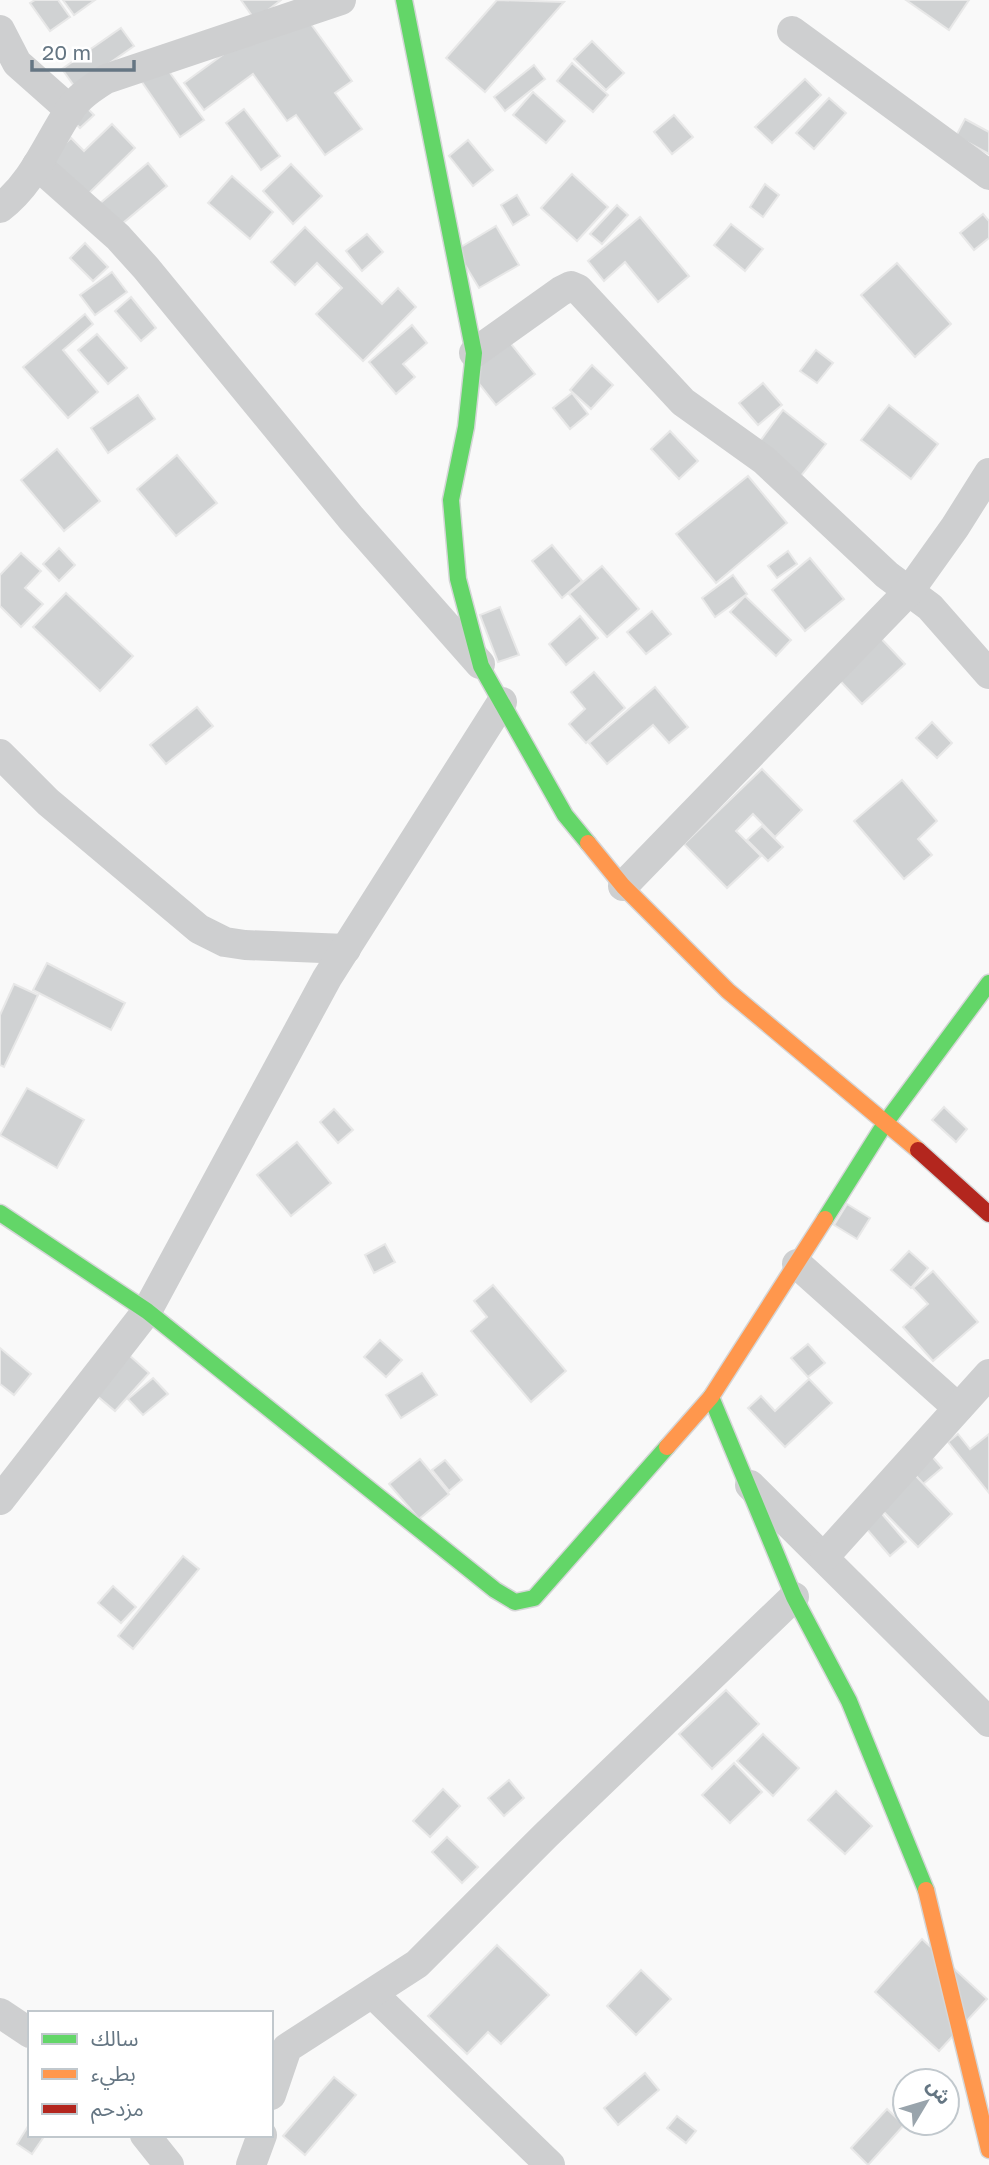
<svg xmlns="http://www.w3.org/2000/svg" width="989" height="2165" font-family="'Golos Text','Noto Sans Arabic',sans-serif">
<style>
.building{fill:#d0d2d3;stroke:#e8e8e8;stroke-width:2}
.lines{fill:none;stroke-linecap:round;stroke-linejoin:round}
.fast-casing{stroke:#d5d6d7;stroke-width:19}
.slow-casing{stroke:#d5d6d7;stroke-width:19}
.jam-casing{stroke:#d5d6d7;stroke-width:19}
.street{stroke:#cecfd0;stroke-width:30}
.fast{stroke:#63d668;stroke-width:16}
.slow{stroke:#ff974d;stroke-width:16}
.jam{stroke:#b3261e;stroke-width:16}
</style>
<rect width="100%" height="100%" fill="#f9f9f9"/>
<g class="building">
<path d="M35,0h23l12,17 -20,14 -20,-28z"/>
<path d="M63,0h32l-21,15z"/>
<path d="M241,0h40l-26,20z"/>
<path d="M497,0l67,2 -79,90 -39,-34z"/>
<path d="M906,0h63l-20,30z"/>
<path d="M295,2l57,79 -17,12 27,36 -37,26 -29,-40 -9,6 -34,-47 -49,36 -20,-27z"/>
<path d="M121,28l13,18 -59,41 -13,-18z"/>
<path d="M592,41l32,32 -18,17 -32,-31z"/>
<path d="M572,63l36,32 -15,17 -36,-31z"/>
<path d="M534,65l11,14 -40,32 -11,-14z"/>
<path d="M165,66l39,54 -24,17 -38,-55z"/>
<path d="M805,79l16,16 -49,48 -17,-16z"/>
<path d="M533,92l32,29 -19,22 -33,-28z"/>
<path d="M77,98l17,17 -14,13 -17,-17z"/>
<path d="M829,98l17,15 -32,36 -18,-16z"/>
<path d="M244,109l36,47 -19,14 -35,-47z"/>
<path d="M674,115l19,22 -21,17 -18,-22z"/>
<path d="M965,119l24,13v22l-33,-18z"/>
<path d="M112,124l23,24 -50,49 -36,-38 22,-21 13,13z"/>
<path d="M468,140l25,30 -20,16 -24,-30z"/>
<path d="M148,163l19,23 -56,47 -19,-23z"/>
<path d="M291,164l31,32 -29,28 -30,-33z"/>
<path d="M572,174l36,33 -31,34 -36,-33z"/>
<path d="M232,176l41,36 -23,27 -42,-36z"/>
<path d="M765,184l14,11 -16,22 -13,-10z"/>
<path d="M517,195l12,20 -16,10 -12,-20z"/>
<path d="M617,205l11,10 -26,29 -12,-10z"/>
<path d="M983,214l6,7v17l-15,12 -14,-17z"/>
<path d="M640,217l49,59 -31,26 -33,-40 -21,19 -16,-20z"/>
<path d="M731,224l32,25 -18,22 -31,-26z"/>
<path d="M496,226l23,39 -40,23 -23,-38z"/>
<path d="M305,227l77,77 16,-16 18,19 -53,54 -47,-47 26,-26 -25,-25 -22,22 -24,-23z"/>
<path d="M367,234l16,18 -21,19 -16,-20z"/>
<path d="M85,243l23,24 -15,14 -23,-23z"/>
<path d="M897,263l54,61 -36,33 -54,-62z"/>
<path d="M112,272l15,20 -32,23 -15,-20z"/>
<path d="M131,297l25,31 -15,13 -26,-30z"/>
<path d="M85,314l8,10 -30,26 35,42 -30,26 -45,-51z"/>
<path d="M412,325l15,18 -24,21 12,13 -19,17 -27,-32z"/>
<path d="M97,334l30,34 -19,16 -30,-34z"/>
<path d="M504,335l31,39 -39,31 -30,-38z"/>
<path d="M816,350l17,13 -16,20 -17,-12z"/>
<path d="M592,365l21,20 -22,24 -21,-19z"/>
<path d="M763,383l19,22 -24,20 -19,-22z"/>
<path d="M572,393l16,21 -18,15 -17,-21z"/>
<path d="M138,395l17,24 -47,34 -17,-25z"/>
<path d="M889,405l49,39 -27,35 -50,-39z"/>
<path d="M783,410l43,34 -26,33 -42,-33z"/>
<path d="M670,431l28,30 -19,18 -28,-30z"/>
<path d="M57,449l43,52 -36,30 -43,-51z"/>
<path d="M177,455l40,48 -41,33 -39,-47z"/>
<path d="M748,476l39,47 -71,60 -40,-49z"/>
<path d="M552,545l30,36 -20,17 -30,-37z"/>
<path d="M59,548l16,17 -16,16 -16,-17z"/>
<path d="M788,551l9,13 -20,14 -9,-12z"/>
<path d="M21,553l20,18 -16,17 18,16 -22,23 -21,-21v-31z"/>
<path d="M810,558l34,41 -39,32 -33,-41z"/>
<path d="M602,566l37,43 -32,28 -38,-43z"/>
<path d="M733,575l14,19 -32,23 -13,-19z"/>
<path d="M66,593l67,63 -33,35 -67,-64z"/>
<path d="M745,596l46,44 -15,16 -46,-44z"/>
<path d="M500,607l19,48 -21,7 -18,-47z"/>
<path d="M652,611l19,23 -25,20 -19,-22z"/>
<path d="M580,616l18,22 -32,27 -17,-21z"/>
<path d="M874,631l31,33 -43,40 -31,-33z"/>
<path d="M594,672l31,36 -39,35 -17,-19 16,-15 -14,-17z"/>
<path d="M655,687l33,40 -19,16 -16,-18 -46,39 -18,-21z"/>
<path d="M197,707l16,19 -47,38 -16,-19z"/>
<path d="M932,722l20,21 -15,15 -21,-20z"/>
<path d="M762,769l40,41 -27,27 -22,-23 -17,17 25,25 -34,32 -43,-44z"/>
<path d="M902,780l35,41 -19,18 14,16 -28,24 -50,-58z"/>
<path d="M762,826l21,21 -15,14 -21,-21z"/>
<path d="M47,963l78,40 -14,27 -78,-40z"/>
<path d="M14,984l24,11 -34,72 -4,-2v-50z"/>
<path d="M27,1088l57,32 -27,48 -57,-33z"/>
<path d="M944,1107l23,22 -11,13 -24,-22z"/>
<path d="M334,1109l19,21 -15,13 -18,-21z"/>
<path d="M297,1142l34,41 -40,33 -34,-41z"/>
<path d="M847,1204l23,14 -13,21 -23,-14z"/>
<path d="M385,1244l10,18 -21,11 -9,-18z"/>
<path d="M909,1251l19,17 -17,20 -20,-18z"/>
<path d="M933,1271l45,51 -45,39 -30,-34 25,-23 -15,-16z"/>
<path d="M493,1285l73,86 -35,31 -60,-71 16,-14 -13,-16z"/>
<path d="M380,1340l22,20 -16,17 -22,-20z"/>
<path d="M808,1344l17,19 -17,14 -17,-19z"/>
<path d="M0,1348l31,26 -17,21 -14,-11z"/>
<path d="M129,1355l20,18 -34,38 -19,-16z"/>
<path d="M422,1373l15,22 -36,23 -15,-23z"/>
<path d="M153,1378l15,16 -25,21 -15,-16z"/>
<path d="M809,1379l23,24 -47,44 -37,-39 13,-12 14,15z"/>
<path d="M958,1434l12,15 19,-15v59l-41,-51z"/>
<path d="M929,1453l13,15 -19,16 -13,-15z"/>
<path d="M420,1459l29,35 -30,25 -30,-35z"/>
<path d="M445,1460l17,20 -13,11 -17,-21z"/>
<path d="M915,1475l37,39 -34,33 -37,-38z"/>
<path d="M876,1507l30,35 -16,14 -30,-35z"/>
<path d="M183,1556l16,13 -66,80 -15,-13z"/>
<path d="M113,1586l23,21 -15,16 -23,-20z"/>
<path d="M726,1690l33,34 -47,45 -33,-35z"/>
<path d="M763,1734l36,34 -26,28 -36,-35z"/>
<path d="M734,1763l28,29 -32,31 -28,-28z"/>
<path d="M509,1780l15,18 -20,18 -16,-18z"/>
<path d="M443,1789l17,17 -30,31 -17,-16z"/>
<path d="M836,1791l36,35 -27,28 -37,-34z"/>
<path d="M447,1837l31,30 -16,16 -30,-31z"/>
<path d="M922,1939l65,60 -48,52 -64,-59z"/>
<path d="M497,1945l52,50 -48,49 -13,-12 -21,22 -39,-38z"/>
<path d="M641,1970l30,29 -35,36 -29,-29z"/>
<path d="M645,2073l14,17 -41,35 -14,-17z"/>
<path d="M334,2077l22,18 -51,60 -22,-19z"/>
<path d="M887,2109l17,16 -36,40 -17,-17z"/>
<path d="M677,2116l19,15 -10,12 -19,-15z"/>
<path d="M30,2123v12h15l-13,19 -15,-10z"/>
</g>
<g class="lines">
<defs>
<g id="fast">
<path d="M404,0l70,353 -8,74 -15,73 7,79 23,87 84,149 23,28"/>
<path d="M0,1213l147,98 348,279 20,12 19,-4 133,-151"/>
<path d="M825,1219l61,-97 103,-139"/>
<path d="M711,1397l83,200 55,104 77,189"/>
</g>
<g id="slow">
<path d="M588,843l35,43 105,105 190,159"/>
<path d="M667,1447l44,-50 114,-178"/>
<path d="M926,1890l63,260"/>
</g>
<path id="jam" d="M918,1150l71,64"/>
</defs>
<use href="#fast" class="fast-casing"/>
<use href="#slow" class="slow-casing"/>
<use href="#jam" class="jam-casing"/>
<g class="street">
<path d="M0,30l17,33 53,47"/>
<path d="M792,31l197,144"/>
<path d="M37,165l81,72 28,31 205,250 129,146"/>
<path d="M0,208c33,-25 47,-64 69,-97 9,-14 23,-23 37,-32l235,-79"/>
<path d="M474,353l87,-62 10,-5 7,3 105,113 81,58 123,115 43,32 59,67"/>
<path d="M0,754l48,48 151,127 26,13 20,3 101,4"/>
<path d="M623,886l287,-296 45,-63 34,-54"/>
<path d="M797,1264l161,144"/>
<path d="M750,1485l239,237"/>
<path d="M0,1500l147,-189 180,-333 175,-276"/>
<path d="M825,1556l164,-182"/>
<path d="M373,1994l177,171"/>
<path d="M0,2013l30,20"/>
<path d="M271,2095l16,-47 130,-84 129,-129 248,-238"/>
<path d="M145,2135l24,30"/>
<path d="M251,2165l11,-30"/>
</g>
<use href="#fast" class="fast"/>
<use href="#slow" class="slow"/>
<use href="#jam" class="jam"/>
</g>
<rect x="28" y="2011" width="245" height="126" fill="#ffffff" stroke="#c1c8cd" stroke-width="2"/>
<rect x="42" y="2034" width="35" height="10" fill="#63d668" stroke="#c1c8cd" stroke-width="2"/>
<text x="91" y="2046" font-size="21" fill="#657683">سالك</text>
<rect x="42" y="2069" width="35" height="10" fill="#ff974d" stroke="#c1c8cd" stroke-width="2"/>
<text x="91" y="2081" font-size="21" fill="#657683">بطيء</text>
<rect x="42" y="2104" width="35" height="10" fill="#b3261e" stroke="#c1c8cd" stroke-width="2"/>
<text x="91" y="2116" font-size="21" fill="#657683">مزدحم</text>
<g transform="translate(926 2102) rotate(52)"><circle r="33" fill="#ffffff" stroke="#c1c8cd" stroke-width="2"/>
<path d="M0-5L12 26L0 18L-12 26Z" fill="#99a4ac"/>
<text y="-10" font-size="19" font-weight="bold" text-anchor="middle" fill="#657683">ش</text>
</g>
<path d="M32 60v10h102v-10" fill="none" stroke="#657683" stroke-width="3.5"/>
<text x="42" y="60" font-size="21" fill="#657683" stroke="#ffffff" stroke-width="5" paint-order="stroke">20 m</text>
</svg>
